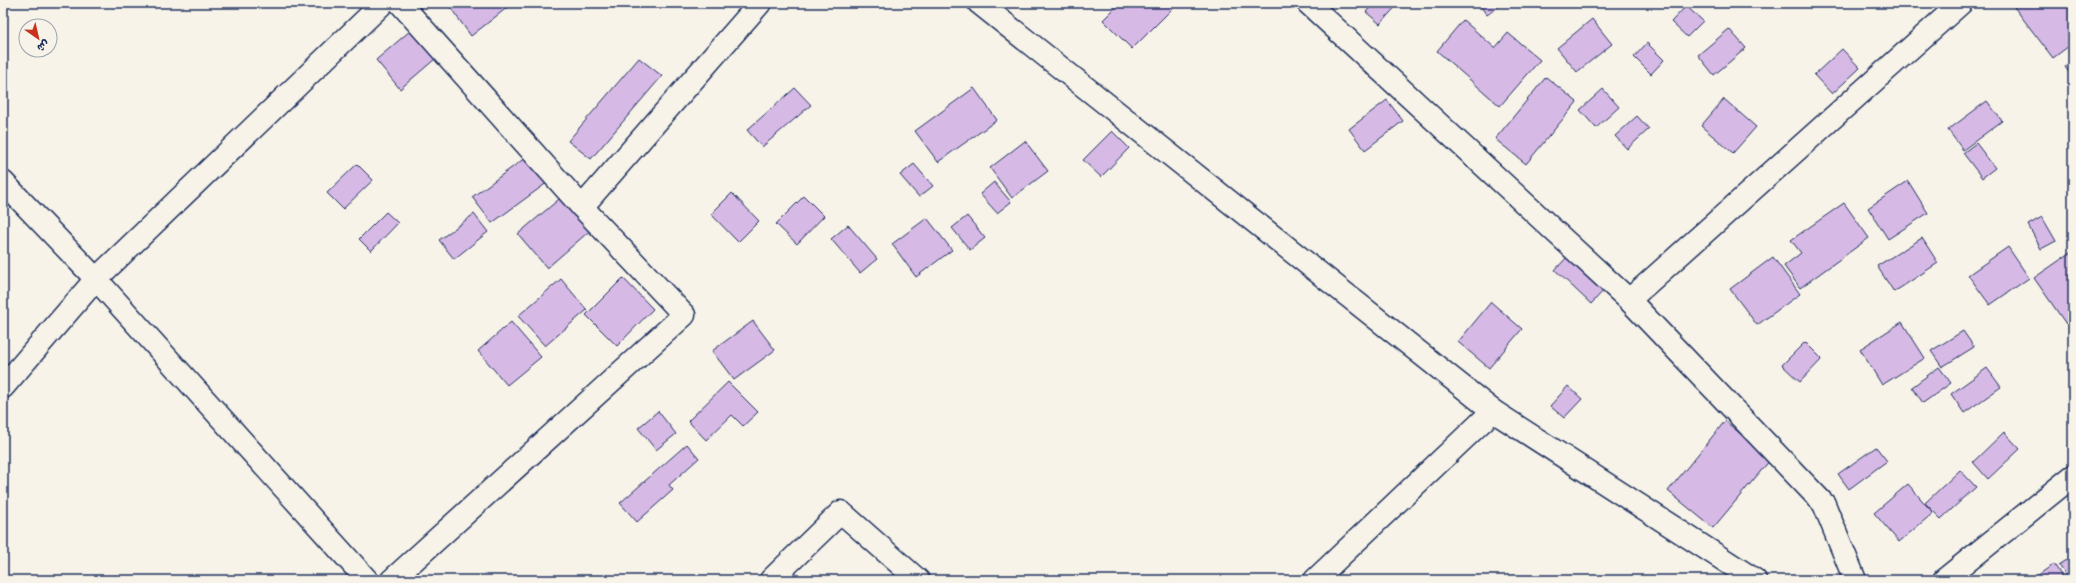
<svg xmlns="http://www.w3.org/2000/svg" width="2076" height="583" font-family="'Comic Neue','Playpen Sans Arabic',sans-serif">
<style>
.building{fill:#d7b9e6;stroke:#1b2f5e}
.lines{fill:none;stroke-linecap:round;stroke-linejoin:round}
.minor-casing{stroke:#1b2f5e;stroke-width:25}
.minor{stroke:#f7f3e8;stroke-width:22}
</style>
<rect width="100%" height="100%" fill="#f7f3e8"/>
<filter id="ink" filterUnits="userSpaceOnUse"><feTurbulence type="fractalNoise" baseFrequency=".025" numOctaves="2"/><feDisplacementMap in="SourceGraphic" scale="8" xChannelSelector="R" yChannelSelector="G"/><feConvolveMatrix kernelMatrix="1 2 1 2 8 2 1 2 1" color-interpolation-filters="sRGB"/></filter>
<g filter="url(#ink)">
<g class="building">
<path d="M447,3h66l-42,33z"/>
<path d="M1120,3h58l-46,46 -29,-29z"/>
<path d="M1374,3h25l-19,21 -14,-12z"/>
<path d="M1478,3h25l-16,12z"/>
<path d="M2019,3h51l-3,2 6,8v30l-20,15 -39,-51z"/>
<path d="M1686,6l17,15 -16,16 -16,-15z"/>
<path d="M1592,19l20,25 -35,28 -20,-24z"/>
<path d="M1463,20l32,28 13,-15 32,27 -40,46 -63,-55z"/>
<path d="M1729,29l17,19 -32,27 -16,-20z"/>
<path d="M411,30l24,29 -35,30 -24,-29z"/>
<path d="M1647,43l17,17 -13,14 -17,-17z"/>
<path d="M1842,49l18,19 -28,26 -18,-19z"/>
<path d="M639,58l23,18 -71,83 -23,-18z"/>
<path d="M2073,61v17l-8,-11z"/>
<path d="M1546,77l31,25 -51,62 -31,-25z"/>
<path d="M795,88l16,17 -49,42 -15,-17z"/>
<path d="M974,88l23,32 -59,42 -23,-31z"/>
<path d="M1603,89l16,18 -23,21 -16,-18z"/>
<path d="M1724,99l32,28 -23,26 -32,-27z"/>
<path d="M1387,100l16,21 -38,29 -16,-21z"/>
<path d="M1987,101l15,20 -39,29 -15,-20z"/>
<path d="M1637,116l12,13 -22,20 -12,-13z"/>
<path d="M1112,131l17,17 -28,29 -18,-17z"/>
<path d="M1025,141l23,30 -36,27 -22,-30z"/>
<path d="M1976,143l19,25 -13,10 -19,-25z"/>
<path d="M529,155l19,27 -56,41 -20,-26z"/>
<path d="M357,164l16,16 -30,29 -16,-16z"/>
<path d="M914,164l19,22 -14,11 -19,-22z"/>
<path d="M1908,181l20,32 -40,26 -20,-31z"/>
<path d="M994,182l17,20 -14,11 -17,-19z"/>
<path d="M732,193l27,28 -21,21 -27,-28z"/>
<path d="M565,194l29,33 -47,41 -29,-34z"/>
<path d="M804,196l20,20 -27,28 -21,-20z"/>
<path d="M1844,203l25,35 -69,50 -16,-22 17,-13 -10,-13z"/>
<path d="M386,212l12,11 -27,28 -12,-12z"/>
<path d="M474,214l14,18 -34,27 -15,-19z"/>
<path d="M967,216l18,22 -15,12 -18,-22z"/>
<path d="M2042,217l14,24 -15,8 -13,-24z"/>
<path d="M927,218l25,32 -36,27 -24,-33z"/>
<path d="M848,225l29,34 -17,14 -29,-34z"/>
<path d="M1922,238l16,25 -44,29 -17,-26z"/>
<path d="M2008,247l21,31 -39,27 -22,-30z"/>
<path d="M2073,251v68l-7,5 -32,-46z"/>
<path d="M1569,255l36,34 -14,15 -36,-34z"/>
<path d="M1773,257l27,37 -43,31 -27,-36z"/>
<path d="M623,278l30,31 -36,37 -31,-31z"/>
<path d="M561,279l26,31 -42,36 -27,-30z"/>
<path d="M1491,302l31,27 -33,39 -31,-26z"/>
<path d="M753,321l22,29 -41,30 -22,-29z"/>
<path d="M511,322l30,35 -34,28 -29,-34z"/>
<path d="M1902,322l23,36 -43,27 -22,-36z"/>
<path d="M1963,331l11,16 -32,20 -11,-16z"/>
<path d="M1805,342l17,17 -22,23 -18,-17z"/>
<path d="M1939,367l12,16 -28,20 -11,-16z"/>
<path d="M1987,368l14,19 -37,26 -13,-19z"/>
<path d="M728,382l30,30 -15,14 -11,-11 -26,25 -18,-19z"/>
<path d="M1568,386l14,13 -18,19 -14,-12z"/>
<path d="M658,411l18,23 -20,16 -18,-22z"/>
<path d="M1725,421l46,38 -58,69 -45,-37z"/>
<path d="M2004,432l16,17 -32,30 -15,-17z"/>
<path d="M687,444l12,14 -30,27 4,5 -36,32 -17,-19z"/>
<path d="M1876,447l11,14 -38,28 -11,-15z"/>
<path d="M1960,470l16,17 -35,32 -16,-16z"/>
<path d="M1908,484l25,29 -34,29 -25,-29z"/>
<path d="M2073,556v24h-4l-10,-15z"/>
<path d="M2054,564l10,16h-33z"/>
</g>
<g class="lines">
<defs>
<g id="minor">
<path d="M979,3l514,408 262,169"/>
<path d="M1308,3l321,297 195,204 31,76"/>
<path d="M3,182l93,97 271,301"/>
<path d="M582,207l178,-204"/>
<path d="M1629,300l332,-297"/>
<path d="M3,387l93,-108 287,-276"/>
<path d="M392,580l292,-265 -102,-108 -182,-204"/>
<path d="M771,580l70,-68 77,68"/>
<path d="M1315,580l178,-169"/>
<path d="M1944,580l129,-104"/>
</g>
</defs>
<use href="#minor" class="minor-casing"/>
<use href="#minor" class="minor"/>
</g>
</g>
<rect width="2076" height="583" fill="none" stroke="#f7f3e8" stroke-width="16"/>
<rect x="8" y="8" width="2060" height="567" fill="none" stroke="#1b2f5e" stroke-width="1.5" filter="url(#ink)"/>
<g transform="translate(38 38) rotate(146)"><circle r="19" fill="#f7f3e8" stroke="#9fa5b1"/>
<path d="M0-3L7 15L0 10L-7 15Z" fill="#c8321e"/>
<text y="-6" font-size="11" font-weight="bold" text-anchor="middle" fill="#1b2f5e">ش</text>
</g>
</svg>
